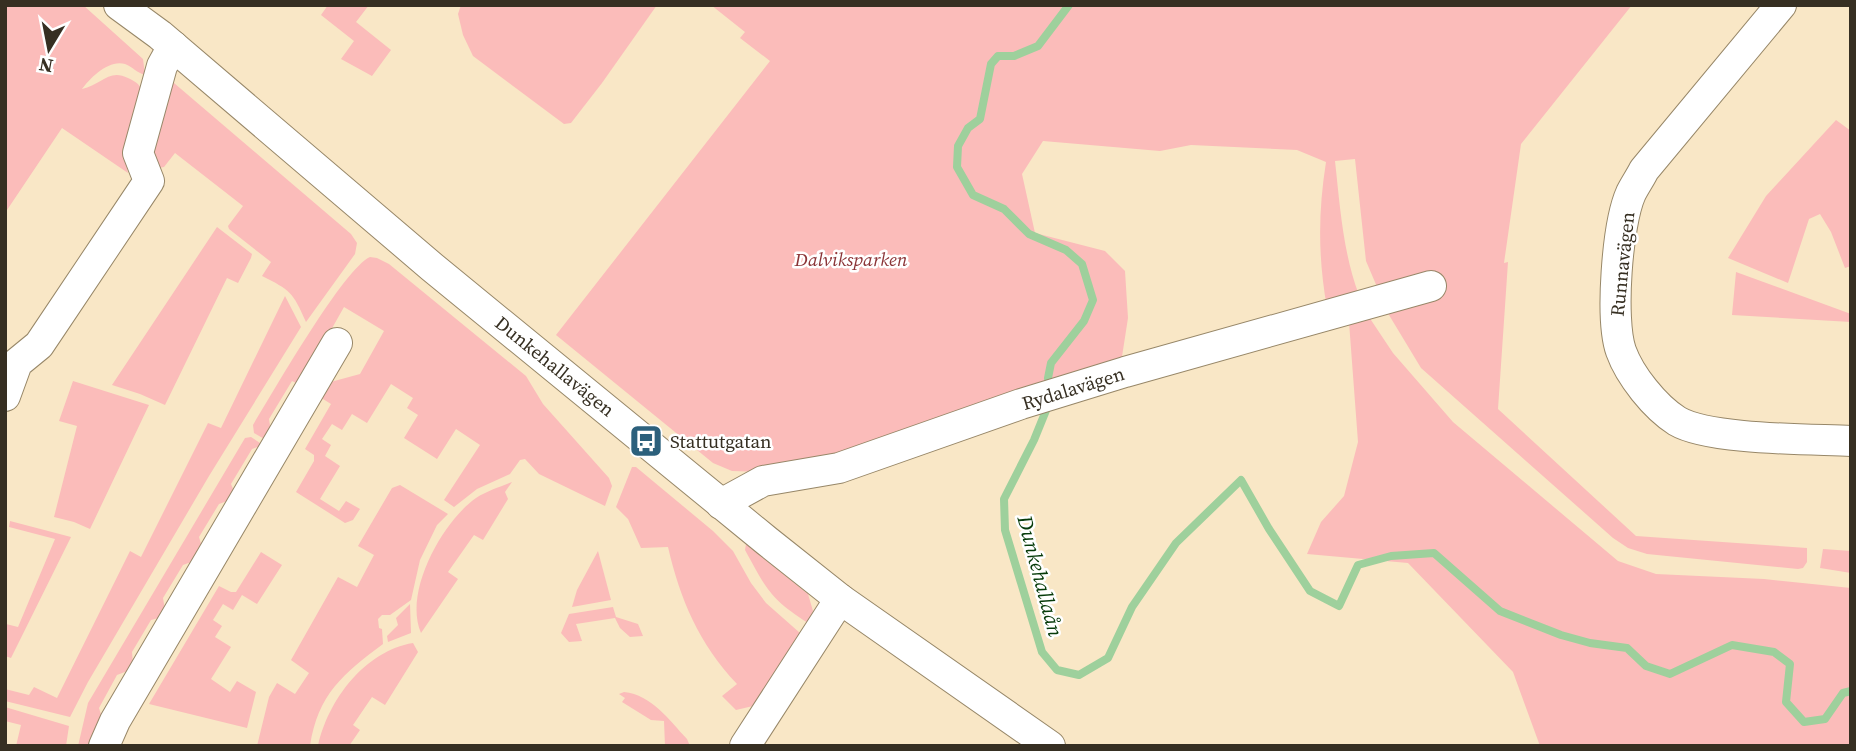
<svg xmlns="http://www.w3.org/2000/svg" width="1856" height="751" font-family="'Source Serif 4',serif">
<style>
.green{fill:#fbbcba}
.lines{fill:none;stroke-linecap:round;stroke-linejoin:round}
.stream{stroke:#9ed09c;stroke-width:8}
.minor-casing{stroke:#978768;stroke-width:32}
.minor{stroke:#fff;stroke-width:30}
.labels{text-anchor:middle;stroke-width:5;stroke-linejoin:round;paint-order:stroke}
.park-label{font-size:19px;font-style:italic;fill:#8b3437;stroke:#fff}
.street-label{font-size:19px;fill:#362f22;stroke:#fff}
.poi-label{font-size:19px;fill:#362f22;stroke:#fff;text-anchor:start}
.water-label{font-size:21px;font-style:italic;fill:#063b09;stroke:#fff}
</style>
<rect width="100%" height="100%" fill="#f9e7c6"/>
<g class="green">
<path d="M5,5h78l60,54 2,16c-8,-2 -12,-8 -20,-11 -16,-5 -35,14 -43,25 19,-4 27,-21 46,-11 6,3 9,4 13,10l-15,76 2,9 -66,-45 -57,85z"/>
<path d="M328,5h41l-13,17 35,28 -19,26 -31,-17 13,-18 -33,-26z"/>
<path d="M461,5h196l-55,78 -31,40 -7,1 -91,-68 -10,-21 -5,-21z"/>
<path d="M711,5h921l-111,139 -17,119 4,-1 -10,147 138,127 171,12v14l-4,6 -5,1 -151,-15 -19,-6 -15,-10 -192,-170 -32,-53 -23,-54 -11,-102 -20,2c5,45 8,92 24,134l-32,13c-9,-51 -9,-95 -1,-146l-29,-12 -106,-5 -31,6 -117,-10 -21,33 13,59 70,18 20,20 3,47 -7,45 -284,96 -74,13 -31,-1 -19,-8 -157,-128 214,-274 -30,-23 5,-6z"/>
<path d="M169,83h5l177,151 6,9 -2,11 -49,68c-13,-30 -16,-32 -44,-46l9,-14 -42,-33 -1,-3 15,-20 -68,-53 -11,14 -5,1 -12,-16z"/>
<path d="M1836,120l15,11v135l-6,2 -14,-36 -11,-18 -11,5 -21,64 -60,-25 38,-62z"/>
<path d="M217,227l35,27 -1,4 -13,25 -11,-5 -62,127 -25,-11 -28,-9z"/>
<path d="M370,257l7,1 12,6 137,112 17,28 66,74 3,8 -7,20 -66,-32 -14,-15 -5,1 -10,14 -33,15 -23,18 -10,-7 36,-55 -24,-16 -19,30 -33,-21 14,-23 -11,-7 6,-10 -22,-14 -24,39 -15,-9 -10,16 -10,-6 -10,15 9,6 -6,11 15,10 -20,33 19,12 7,-10 14,8 -7,11 -8,3 -49,-31 18,-31v-6l-9,-6 26,-45 -8,-5 -3,-8 7,-8 33,-9 24,-43 -40,-24 -44,78 -8,-4 -23,38 2,13 -5,8 -12,-7 -1,-8c19,-31 91,-157 117,-168z"/>
<path d="M1736,272l115,42v8l-119,-7z"/>
<path d="M285,296l16,31 -92,149 -121,206 -18,35 -65,-16v-12l24,6 5,-8 23,11 73,-147 11,6 67,-134 13,5z"/>
<path d="M1369,317l24,36 60,69 165,139 38,13 108,5 87,9v158h-311l-27,-74 -105,-109 -101,-9 14,-32 23,-26 14,-54 -9,-120z"/>
<path d="M73,381l76,24 -59,124 -16,-7 -20,-5 23,-91 -18,-5z"/>
<path d="M251,437l12,8 -11,4 -21,35 4,10 -5,6 -11,4 -20,33 3,10 -8,14 -11,4 -20,33 2,12 -3,7 -11,3 -19,32 1,12 -3,6 -13,5 -18,33 4,13 -7,25h-18l10,-43 157,-265z"/>
<path d="M632,467h4l77,64 20,20 18,32 15,20 34,30 -47,73 -17,4 -14,-14 15,-12c-38,-40 -57,-85 -69,-137l-27,1 -13,-29 -12,-12z"/>
<path d="M512,482l-7,10 3,7 -25,41 -9,-5 -26,37 10,7 -37,54c-18,-41 22,-112 55,-135 11,-7 24,-11 36,-16z"/>
<path d="M400,485l48,29 -11,11 -17,35 -9,40 -21,15h-8l-4,4 1,9 3,1 1,15c-40,30 -65,50 -73,102h-53l12,-49 8,-14 18,11 14,-21 -18,-13 47,-83 19,10 17,-32 -16,-9 34,-58z"/>
<path d="M10,521l61,16 -60,121 -6,-2 1,-32 12,3 37,-88 -46,-12z"/>
<path d="M746,544l62,50 5,17 -5,12c-39,-25 -42,-35 -63,-73z"/>
<path d="M1823,549l28,2v22l-31,-5z"/>
<path d="M598,551l13,49 -39,7 5,-17z"/>
<path d="M261,552l21,13 -25,39 -15,-9 -9,15 -10,-6 -10,16 9,6 -7,11 16,10 -20,32 19,13 7,-11 19,11 -9,36 -98,-24 70,-118 12,6h5z"/>
<path d="M410,604l1,29 -23,9 -1,-6 11,-11 -2,-7z"/>
<path d="M613,607l3,10 22,7 5,12 -13,1 -10,-9 -5,-10 -39,6 6,17 -13,1 -8,-9 8,-19z"/>
<path d="M413,643l5,9 -33,53 -13,-8 -19,28 7,5 -11,16h-31c10,-46 47,-95 95,-103z"/>
<path d="M624,692c28,3 45,28 63,47l3,7h-25l-1,-25 -13,-1 -29,-18 3,-4 -6,-4z"/>
<path d="M5,707l64,19 -3,20h-50l5,-21 -16,-4z"/>
</g>
<g class="lines">
<g class="stream">
<path d="M1048,378l3,-15 33,-42 9,-21 -11,-36 -16,-14 -37,-16 -25,-25 -31,-14 -16,-28 1,-21 10,-18 12,-9 11,-55 7,-8h16l24,-10 31,-41"/>
<path d="M1047,408l-13,32 -30,59 1,31 37,122 15,18 22,5 29,-17 24,-51 44,-64 65,-63 28,49 41,62 29,15 19,-41 33,-9 43,-3 66,58 61,24 29,8 37,5 19,18 24,8 62,-29 42,7 16,12 -4,38 18,20 21,-3 18,-26 8,-2"/>
</g>
<defs>
<g id="minor">
<path d="M119,5l41,30 272,232 335,274 73,58 210,147"/>
<path d="M1781,5l-137,165c-4,8 -9,15 -13,23 -14,31 -21,127 -10,158 9,25 34,56 56,70 32,19 133,18 174,20"/>
<path d="M5,396l12,-33 22,-18 110,-164 -11,-28 24,-87 11,-20"/>
<path d="M721,504l42,-23 76,-13 182,-64 104,-32 306,-86"/>
<path d="M104,746l11,-25 222,-378"/>
<path d="M745,746l95,-147"/>
</g>
</defs>
<use href="#minor" class="minor-casing"/>
<use href="#minor" class="minor"/>
</g>
<defs>
<symbol id="bus-square" viewBox="-11 -11 22 22"><rect x="-9" y="-9" width="18" height="18" rx="4" fill="#2c607c" stroke="#fff"/><path d="M-5-6H5V4H4V6H2V4H-2V6H-4V4H-5ZM-3.5-4V0h7V-4ZM-3.5 1.2v1.5H-2V1.2ZM2 1.2v1.5H3.5V1.2Z" fill="#fff"/></symbol>
</defs>
<g fill-rule="evenodd">
<use href="#bus-square" x="627" y="422" width="38" height="38"/>
</g>
<g class="labels">
<g class="park-label">
<text x="851" y="266">Dalviksparken</text>
</g>
<g class="street-label">
<text transform="translate(1622 264) rotate(-84)" y="7">Runnavägen</text>
<text transform="translate(555 366) rotate(39)" y="7">Dunkehallavägen</text>
<text transform="translate(1073 388) rotate(-17)" y="7">Rydalavägen</text>
</g>
<g class="poi-label">
<text x="670" y="448">Stattutgatan</text>
</g>
<g class="water-label">
<text transform="translate(1040 576) rotate(75)" y="7">Dunkehallaån</text>
</g>
</g>
<rect width="1856" height="751" fill="none" stroke="#362f22" stroke-width="14"/>
<g transform="translate(49 49) rotate(190)" stroke="#ffffff" stroke-width="5" paint-order="stroke">
<path d="M0-5L12 26L0 18L-12 26Z" fill="#362f22"/>
<text y="-10" font-size="19" font-weight="bold" text-anchor="middle" fill="#362f22">N</text>
</g>
</svg>
